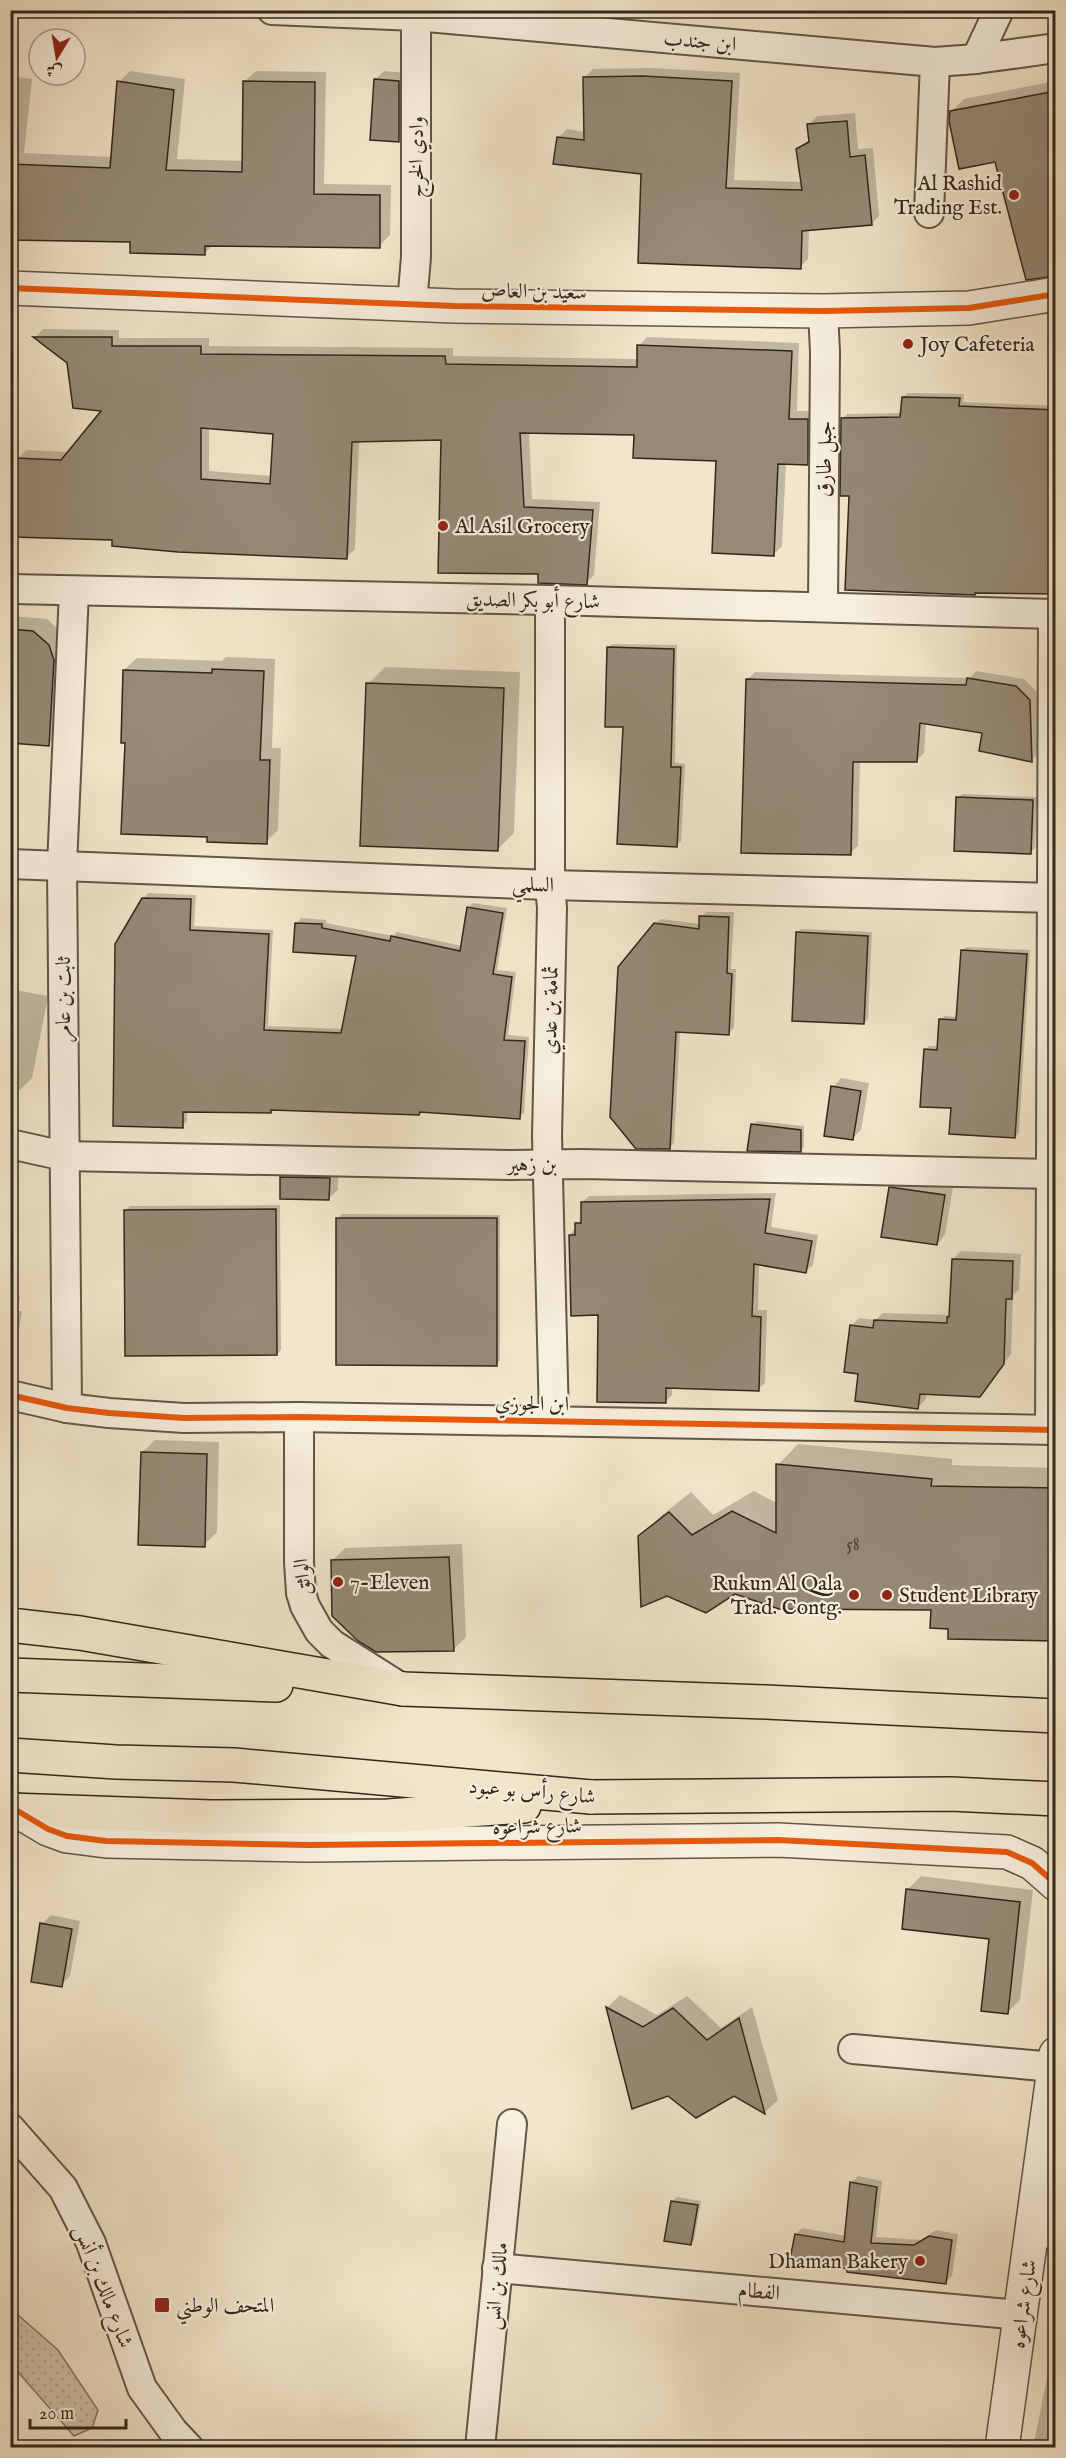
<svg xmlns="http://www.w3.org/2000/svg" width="1066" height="2458" font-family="'IM FELL English',Amiri,serif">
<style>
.park{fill:url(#park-dots);stroke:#817664;stroke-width:1.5}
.shadow{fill:#0003;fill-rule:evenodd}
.building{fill:#958a76;stroke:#31261b;stroke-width:1.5;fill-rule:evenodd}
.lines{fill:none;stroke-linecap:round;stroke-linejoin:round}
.minor-casing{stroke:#615647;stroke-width:32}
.tertiary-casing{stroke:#615647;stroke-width:36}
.primary-casing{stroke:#31261b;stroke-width:36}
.motorway-casing{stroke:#31261b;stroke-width:36}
.minor{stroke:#f7efdd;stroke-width:28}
.tertiary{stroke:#f7efdd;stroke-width:33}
.primary{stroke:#f2e6ca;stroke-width:33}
.motorway{stroke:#f2e6ca;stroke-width:33}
.cycleway-casing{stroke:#f7efdd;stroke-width:10}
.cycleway{stroke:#e8590c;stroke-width:6}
.poi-dot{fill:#8f2418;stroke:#f7efdd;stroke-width:2}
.labels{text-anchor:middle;stroke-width:4.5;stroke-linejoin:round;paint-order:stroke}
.number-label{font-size:18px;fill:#4a3f32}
.street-label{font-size:21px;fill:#31261b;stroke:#f7efdd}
.poi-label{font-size:21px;fill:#31261b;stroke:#f7efdd;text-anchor:start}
</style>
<defs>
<pattern id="park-dots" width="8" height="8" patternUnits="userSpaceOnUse" patternTransform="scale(1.5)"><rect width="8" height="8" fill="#d1c5ac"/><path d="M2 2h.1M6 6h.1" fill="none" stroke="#b4a993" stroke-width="1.8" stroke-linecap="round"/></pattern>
</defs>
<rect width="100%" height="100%" fill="#f2e6ca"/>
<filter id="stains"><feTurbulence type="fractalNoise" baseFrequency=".00333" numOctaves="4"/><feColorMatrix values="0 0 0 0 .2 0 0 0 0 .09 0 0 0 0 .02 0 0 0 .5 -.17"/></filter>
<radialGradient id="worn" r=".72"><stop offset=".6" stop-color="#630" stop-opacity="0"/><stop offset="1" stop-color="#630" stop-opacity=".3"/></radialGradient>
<path class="park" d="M10,2308l48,42 40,60 -6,18 -18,8 -63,-72z"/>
<g class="shadow">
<path d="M652,68l88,5 -6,107 69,2 -6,-33 13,-10 -1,-15 8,-8 38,-3 3,36 15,-1 6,68 -8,8 -62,5 -1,30 -8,8 -158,-94 -84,-35 9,-9 19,3 -1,-55 8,-8z"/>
<path d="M130,71l55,8 -8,80 67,2v-79l12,-11 70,1 -2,112 67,1 -1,50 -11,11 -166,-1 -8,8 -74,-13 -99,-1 -22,3v-166l22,3 -8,74 89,4 6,-75z"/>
<path d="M384,71l24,2v59l-9,9 -24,-61z"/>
<path d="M1056,81v193l-60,-114 -45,-48 13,-13z"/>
<path d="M43,329l76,1v8h90v8l244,2v8l185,3 1,-13 8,-9 152,6 -2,68h19l-1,44 -8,8 -21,-1 -4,84 -9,9 -55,-95 -82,-27 -107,-1 3,67 68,3 -6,73 -8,8 -46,-11 -98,-134 -83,3 -4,108 -9,9 -232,-19 -96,-80 8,-9 43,2 35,-42 -31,-45 -37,-28zM209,427l65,6 -2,43 -63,-5z"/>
<path d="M908,393l56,1 -1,8 93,4v187l-79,-1 -2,2 -124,-99 -9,-76 5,-5 55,-1 1,-16z"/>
<path d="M10,616l37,3 14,13 1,99 -13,13 -39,-2z"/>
<path d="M612,644l65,1 -2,118 10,1 -4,77 -4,4 -53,-119 -16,-78z"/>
<path d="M226,657l49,2 -3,89h9l-3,82 -12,12 -57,-7 -82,-93 -3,-72 13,-12 85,3z"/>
<path d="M385,667l135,5 -6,161 -17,17 -129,-166z"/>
<path d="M976,671l48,8 13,13 2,61 -8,7 -47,-29 -58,-8 -2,30 -8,8 -56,-1 -2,86 -8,7 -103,-173 8,-8 215,6z"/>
<path d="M962,794l75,3 -2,51 -4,4 -73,-54z"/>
<path d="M148,893l48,2 -2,31 79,4 -5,96 75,3 15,-74 -61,-32 4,-5 25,2v3l67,13 4,-4 65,14 6,-38 5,-5 34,5 -10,62 19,2 -8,63 21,2 -5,76 -5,4 -98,-6 -2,2 -146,-4 -3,2h-83v10l-5,5 -39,-227z"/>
<path d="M706,912h28l-3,57h5l-2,59 -5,5 -49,-2 -6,112 -5,5 -14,-224 6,-5 39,5 1,-7z"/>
<path d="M801,929l71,3 -4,87 -4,4 -67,-90z"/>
<path d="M966,947l64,3 -11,183 -4,4 -63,-30 -27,-57 4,-4h10l1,-26 5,-4 13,1 4,-66z"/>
<path d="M10,989l38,7 -16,82 -13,13 -9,-2z"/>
<path d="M841,1078l28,5 -8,47 -8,8 -20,-51z"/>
<path d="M757,1121l47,5v21l-4,4 -47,-26z"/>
<path d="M291,1169l47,1v20l-9,8 -47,-20z"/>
<path d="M899,1179l54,8 -8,48 -8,9 -47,-56z"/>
<path d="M776,1193l-5,34 47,8 -5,30 -7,6 -47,-7 -1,46h9l-2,73 -7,6 -86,-3v9l-7,7 -66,-88 -29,-79 12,-17v-16l7,-6z"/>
<path d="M280,1205l1,145 -4,4 -151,-144 4,-4z"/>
<path d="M342,1214l158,1v145l-4,5 -158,-147z"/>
<path d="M961,1251l60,3 -2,36 -6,5 -2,59 -32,41 -52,-2 -1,6 -8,8 -58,-35 -9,-46 8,-8 17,2 7,-7 68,2 2,-56z"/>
<path d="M10,1295l10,1 -2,15h4l-6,39 -6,5z"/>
<path d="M155,1440l64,2 -2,90 -13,13 -62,-92z"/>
<path d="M798,1444l154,15v6l104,3v171l-106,-12 -18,-19 -292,-71 21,-21 30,-24 22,23 41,-24 23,12 1,-38z"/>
<path d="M462,1544l4,93 -13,13 -121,-89 13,-13z"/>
<path d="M921,1876l112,14 -13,110 -13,13 -16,-76 -83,-48z"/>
<path d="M51,1915l29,6 -10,55 -9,9 -19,-61z"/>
<path d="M620,1995l37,20 30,-19 34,32 31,-21 26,93 -13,12 -31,-17 -66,-1 -35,13 -25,-100z"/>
<path d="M858,2176l24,5 -6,56 46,3 14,-10 22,4 -6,42 -6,6 -97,-14 -53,-34 6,-6 44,8 6,-54z"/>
<path d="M677,2197l24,4 -7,39 -4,4 -17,-43z"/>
<path d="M1056,2332v116h-23z"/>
</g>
<g class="building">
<path d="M643,76l89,5 -6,107 76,2 -6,-41 13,-7 -2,-18 40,-3 3,36 15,-2 7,70 -70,6 -1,38 -163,-6 3,-89 -88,-10 4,-27 27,3 -1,-63z"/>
<path d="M374,79l25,2v61l-29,-2z"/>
<path d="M117,81l57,9 -8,80 76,2 1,-91 72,1 -1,112 66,1v53l-175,-2v9l-75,-2v-11l-120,-2v-76l100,4z"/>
<path d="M1056,91v185l-30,4 -31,-118 -36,7 -10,-48 1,-10z"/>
<path d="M33,337h79v9h89v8l244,2 1,8 191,3v-22l155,6 -3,68h19v46l-30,-1 -4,92 -62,-3 4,-92 -83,-3 1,-23 -114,-2 4,74 69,3 -6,75 -49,-2v-9l-100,-1 3,-133 -89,2 -5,117 -169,-7 -66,-6v-6l-99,-3 3,-79 45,2 40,-49 -28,-3 -6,-45zM201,428l72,6 -3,50 -69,-5z"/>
<path d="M902,397l58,1 -1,8 97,4v184l-81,-1v2l-130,-5 4,-94h-9l1,-78 59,-1z"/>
<path d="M10,629l23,2 16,14 5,15 -5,86 -39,-3z"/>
<path d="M607,647l67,2 -3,118h10l-4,80 -60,-3 6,-117h-18z"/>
<path d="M212,669l52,2 -4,89h10l-3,84 -60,-2v-5l-86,-3 4,-91h-4l2,-73 89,3z"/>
<path d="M967,678l49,8 14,14 2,62 -53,-11 3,-18 -62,-10 -3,39h-64l-2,93 -110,-2 5,-174 220,6z"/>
<path d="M366,683l138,5 -6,163 -138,-5z"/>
<path d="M956,797l77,3 -2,54 -77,-3z"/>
<path d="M142,898l49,1 -1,31 79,4 -5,96 77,3 15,-77 -63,-4 2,-29 27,1v4l68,13 1,-5 69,15 7,-44 36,6 -10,61 19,3 -8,63 21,1 -5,78 -100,-7 -1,3 -148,-5v3l-88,-1v16l-70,-2 2,-182z"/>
<path d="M699,916l30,1 -2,56 5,1 -3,61 -53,-3 -6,117h-34l-26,-32 8,-150 36,-44 45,6z"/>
<path d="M796,932l72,4 -4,88 -72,-3z"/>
<path d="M961,950l66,4 -12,184 -66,-4 2,-26 -31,-1 4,-58 13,1 2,-31 17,1z"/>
<path d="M831,1086l30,5 -8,49 -29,-4z"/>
<path d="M751,1124l50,6v22l-54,-1z"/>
<path d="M280,1177l50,1 -1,22 -49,-1z"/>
<path d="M889,1187l56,8 -8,50 -56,-8z"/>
<path d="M770,1199l-5,34 47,8 -6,32 -52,-9 -2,52 9,1 -2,74 -93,-3v15l-69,-1 1,-87 -27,1 -2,-81h6v-12h6v-21z"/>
<path d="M276,1209l1,146 -152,1 -1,-146z"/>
<path d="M336,1218h161v148l-161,-1z"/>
<path d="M952,1259l61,2 -1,38h-6l-2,65 -24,33 -60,-3 -2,15 -63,-8 3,-27 -14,-2 6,-47 23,3 1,-8 73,3v-6h2z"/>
<path d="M141,1452l66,2 -2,93 -67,-2z"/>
<path d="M776,1464l156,15 -1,7 125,2v153l-108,-2v-10l-18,-1 1,-18 -152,-1 -44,-15 -29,19 -39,-17 -26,11 -3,-71 31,-24 23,23 40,-24 44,22z"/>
<path d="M449,1557l5,94 -78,1 -18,-11 -26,-25 -1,-56z"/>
<path d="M906,1889l114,13 -12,112 -27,-3 8,-72 -87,-10z"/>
<path d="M40,1923l32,6 -10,58 -31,-5z"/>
<path d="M606,2007l37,20 30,-19 34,32 32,-22 26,96 -31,-18 -38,22 -28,-22 -36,13z"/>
<path d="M850,2182l27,5 -6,56 43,2 15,-9 23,4 -6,44 -99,-12v-3l-57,-10 5,-25 49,8z"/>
<path d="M671,2201l27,4 -7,40 -27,-4z"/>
</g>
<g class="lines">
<defs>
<g id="minor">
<path d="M272,10l144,6 519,46 41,-3 80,-11"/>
<path d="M976,59l23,-49"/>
<path d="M929,213l6,-151"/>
<path d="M412,304l4,-47v-247"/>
<path d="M10,589l540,11 506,14"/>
<path d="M550,600v285l2,23 -5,228 7,284"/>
<path d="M823,607l2,-255 -2,-41"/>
<path d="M10,864l540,21 506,13"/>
<path d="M10,1144l54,12 446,9 71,-1 475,10"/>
<path d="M10,1395l57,13 42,5 75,5 115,-1 757,13"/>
<path d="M67,1408l-5,-542 12,-275"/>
<path d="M299,1417v145l2,31 4,13 14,25 13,13 65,41"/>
<path d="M1050,1430l3,-816"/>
<path d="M853,2049l201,18"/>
<path d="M10,2128l53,60 28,55 51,145 31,43 16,17"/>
<path d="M1033,2231l23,4"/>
<path d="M497,2268l524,47"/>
<path d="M480,2448l32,-324"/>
</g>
<g id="tertiary">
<path d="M10,288l444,18 369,5 146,-3 87,-14"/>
<path d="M16,1810l32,19 19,7 39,5 203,4 469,-5 229,12 25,11 24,21"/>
<path d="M1002,2448l54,-394"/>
</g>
<g id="primary">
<path d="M403,1689l363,13 290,14"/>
<path d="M591,1797l360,-3 105,5"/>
</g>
<g id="motorway">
<path d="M10,1625l70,8 323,56"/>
<path d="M10,1675l266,10"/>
<path d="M10,1755l106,7 118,3 357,32"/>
<path d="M10,1810l201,7 177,-1 136,-10"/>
</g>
</defs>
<use href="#minor" class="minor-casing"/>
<use href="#tertiary" class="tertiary-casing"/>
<use href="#primary" class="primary-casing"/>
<use href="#motorway" class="motorway-casing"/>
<use href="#minor" class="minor"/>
<use href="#tertiary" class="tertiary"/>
<use href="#primary" class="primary"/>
<use href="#motorway" class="motorway"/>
<defs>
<g id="cycleway">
<path d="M10,288l444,18 369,5 146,-3 87,-14"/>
<path d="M10,1395l57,13 42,5 75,5 115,-1 757,13"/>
<path d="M16,1810l32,19 19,7 39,5 203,4 469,-5 229,12 25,11 24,21"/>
</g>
</defs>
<use href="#cycleway" class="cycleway-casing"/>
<use href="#cycleway" class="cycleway"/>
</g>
<g class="poi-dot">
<circle cx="1014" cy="195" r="6"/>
<circle cx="908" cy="344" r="6"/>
<circle cx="443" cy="526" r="6"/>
<circle cx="338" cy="1582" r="6"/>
<circle cx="854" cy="1595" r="6"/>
<circle cx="887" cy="1595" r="6"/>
<circle cx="920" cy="2261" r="6"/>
<rect x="154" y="2297" width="16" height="16" rx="3"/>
</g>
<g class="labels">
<g class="number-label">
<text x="853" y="1550">58</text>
</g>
<g class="street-label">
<text transform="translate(700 41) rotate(5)" y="7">ابن جندب</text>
<text transform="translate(416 157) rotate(-90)" y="7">وادي الخرج</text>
<text transform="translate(534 291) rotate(1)" y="7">سعيد بن العاص</text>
<text transform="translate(824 459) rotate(-89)" y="7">جبل طارق</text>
<text transform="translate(533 600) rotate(1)" y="7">شارع أبو بكر الصديق</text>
<text transform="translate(533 884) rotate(2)" y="7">السلمي</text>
<text transform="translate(63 999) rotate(-90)" y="7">ثابت بن عامر</text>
<text transform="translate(550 1010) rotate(-89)" y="7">ثمامة بن عدي</text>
<text x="532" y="1171">بن زهير</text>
<text transform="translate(532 1403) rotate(1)" y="7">ابن الجوزي</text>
<text transform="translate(302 1577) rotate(-95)" y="7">الواثق</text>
<text transform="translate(532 1791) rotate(5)" y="7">شارع رأس بو عبود</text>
<text transform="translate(537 1826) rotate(-1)" y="7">شارع شراعوه</text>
<text transform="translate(104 2286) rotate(69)" y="7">شارع مالك بن أنس</text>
<text transform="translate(496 2286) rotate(-84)" y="7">مالك بن انس</text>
<text transform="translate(759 2291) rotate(5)" y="7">الفطام</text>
<text transform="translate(1023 2304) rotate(-82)" y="7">شارع شراعوه</text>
</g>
<g class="poi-label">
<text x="1002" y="190" text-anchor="end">Al Rashid<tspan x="1002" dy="24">Trading Est.</tspan></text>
<text x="920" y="351">Joy Cafeteria</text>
<text x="455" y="533">Al Asil Grocery</text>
<text x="350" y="1589">7-Eleven</text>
<text x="842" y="1590" text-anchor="end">Rukun Al Qala<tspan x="842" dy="24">Trad. Contg.</tspan></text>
<text x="899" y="1602">Student Library</text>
<text x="908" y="2268" text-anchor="end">Dhaman Bakery</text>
<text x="176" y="2312">المتحف الوطني</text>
</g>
</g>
<rect width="1066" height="2458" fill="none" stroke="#f2e6ca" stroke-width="36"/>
<rect x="12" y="12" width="1042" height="2434" fill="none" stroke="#31261b" stroke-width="3"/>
<rect x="18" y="18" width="1030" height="2422" fill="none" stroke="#31261b" stroke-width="1.5"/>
<g transform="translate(57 57) rotate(191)"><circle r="28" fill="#f7efdd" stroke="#a89f8f" stroke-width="1.5"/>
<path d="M0-4.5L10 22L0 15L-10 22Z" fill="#8f2418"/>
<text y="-9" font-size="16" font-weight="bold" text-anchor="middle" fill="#31261b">ش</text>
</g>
<path d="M30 2419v9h96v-9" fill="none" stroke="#31261b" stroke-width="3"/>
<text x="39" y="2419" font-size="18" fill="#31261b" stroke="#f7efdd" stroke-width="4.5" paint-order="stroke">20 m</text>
<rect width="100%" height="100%" filter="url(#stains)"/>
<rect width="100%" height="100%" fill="url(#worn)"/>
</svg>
